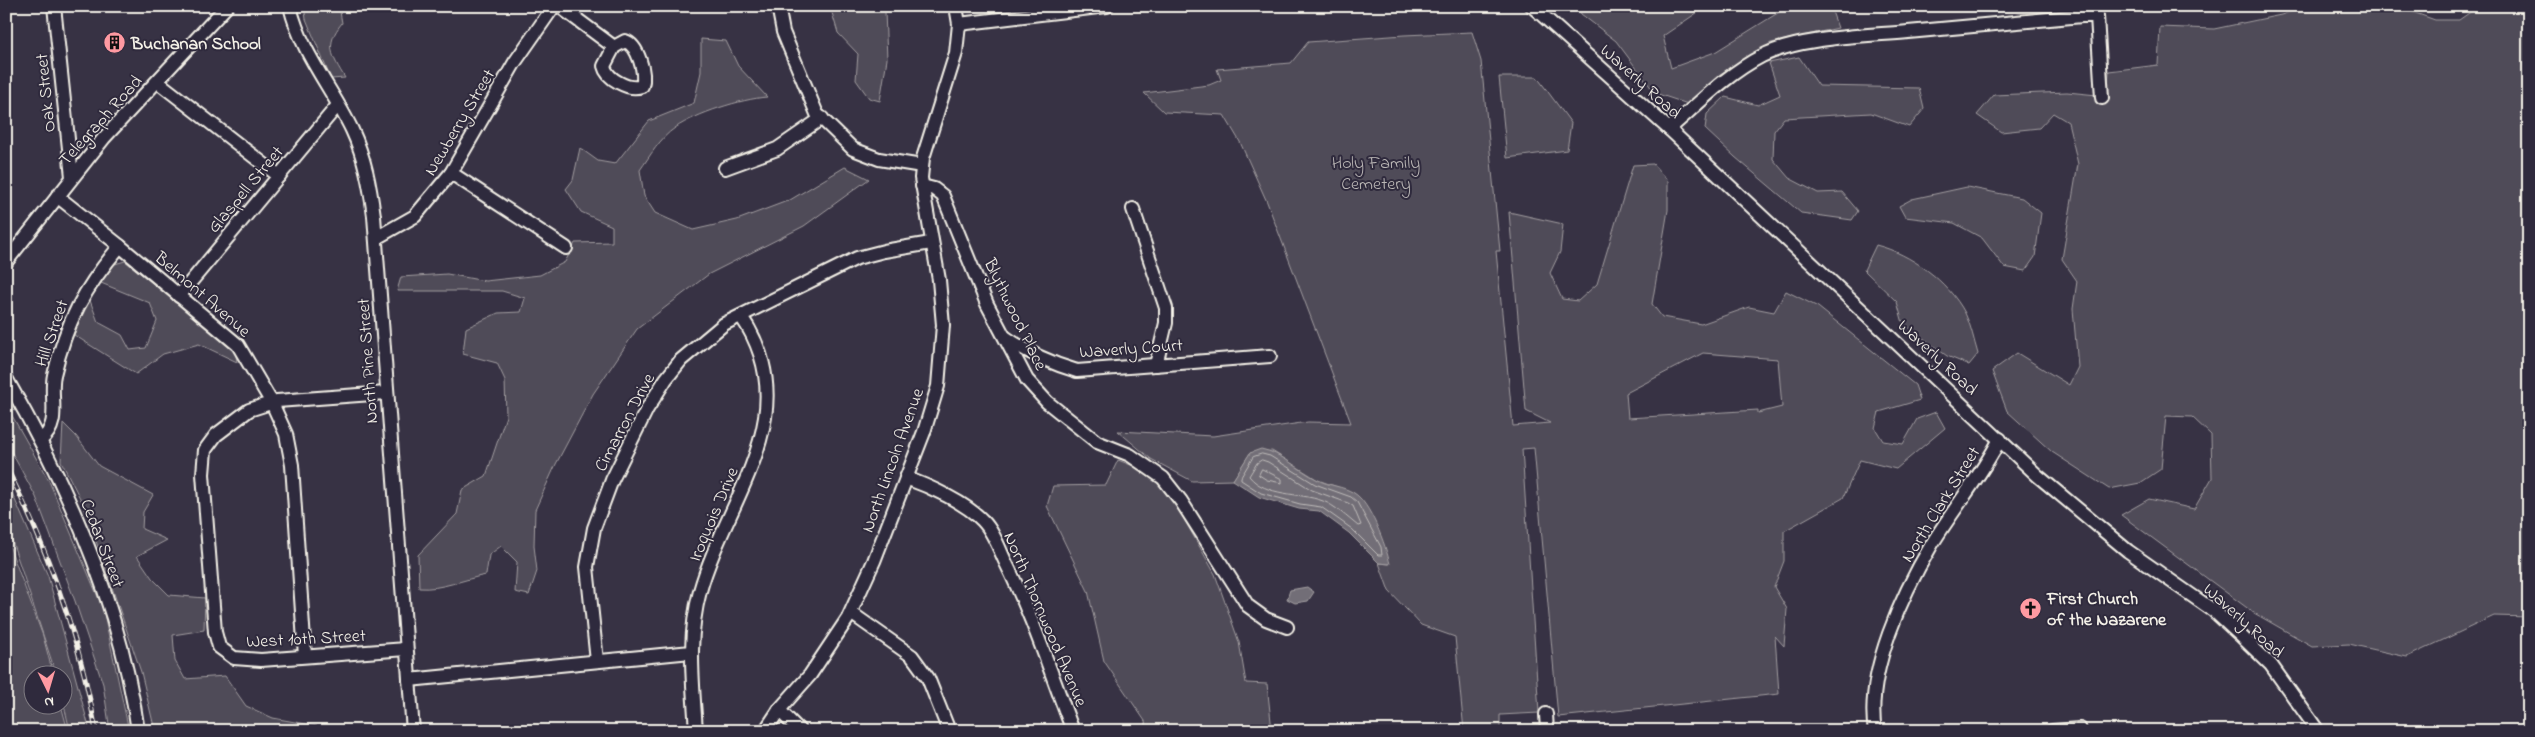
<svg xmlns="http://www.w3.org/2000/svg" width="2535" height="737" font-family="'Indie Flower',sans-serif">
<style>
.green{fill:#504b59;stroke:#a29ea0;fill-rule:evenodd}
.water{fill:#726e77;stroke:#a6a2a4}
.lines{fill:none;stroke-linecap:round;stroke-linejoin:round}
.shore{stroke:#c0bdbb;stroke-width:1}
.minor-casing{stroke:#f4f1e8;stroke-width:16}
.minor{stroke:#2f2a3d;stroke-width:12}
.rail-casing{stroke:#f4f1e8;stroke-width:5}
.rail{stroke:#2f2a3d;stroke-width:3;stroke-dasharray:9;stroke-linecap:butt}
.labels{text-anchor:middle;stroke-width:4;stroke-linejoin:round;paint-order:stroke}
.poi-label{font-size:18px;font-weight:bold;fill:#f4f1e8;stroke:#2f2a3d;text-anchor:start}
.street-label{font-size:18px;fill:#f4f1e8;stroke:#2f2a3d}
.park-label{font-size:18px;fill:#bbb7b6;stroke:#2f2a3d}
</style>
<rect width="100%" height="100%" fill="#373244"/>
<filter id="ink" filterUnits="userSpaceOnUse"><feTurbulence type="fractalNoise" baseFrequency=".02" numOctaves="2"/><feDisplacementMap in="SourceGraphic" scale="10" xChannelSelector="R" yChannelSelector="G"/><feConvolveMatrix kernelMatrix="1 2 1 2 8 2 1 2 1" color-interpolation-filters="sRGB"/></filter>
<g filter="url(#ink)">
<g class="green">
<path d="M304,6h35l3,17c-18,22 -10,33 3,55l-14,1 -25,-60z"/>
<path d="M830,6h52l3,6 2,47 -7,42 -11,-3 -13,-18 2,-26 -20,-21z"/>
<path d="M1578,6h129l-44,30 8,32 44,-16 66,-41 49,-5 8,22 -67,15 -51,31 -32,30 -33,-11 -39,-52 -35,-27z"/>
<path d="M2307,6h89l39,14h24l20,-14h42l8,5v606l-35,-1 -87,41 -58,-13 -37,2 -58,-33 -133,-98 28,-16 45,10 18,-31 -1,-43 -19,-18 -26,-1 -5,53 -21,14 -31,6 -57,-37 -45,-41 -15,-40 25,-18 52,32 9,-18 -5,-58 4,-28 -15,-22 16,-95 -10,-42 -15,-9 -14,15 -38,4 -24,-17 17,-20 73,-3 40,4 2,-25 49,-6 2,-38 54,2 67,-14z"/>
<path d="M1472,32l9,29 19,190h-4l17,175 37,-3 -24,-12 -17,-199 54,12 -3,28 -10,21 12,26 16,2 19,-17 36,-119 20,-1 15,17v29l-16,94 10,13 39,7 48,-17 25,5 12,-21 32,16 97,78 5,15 -41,12 -4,16 8,13 20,3 14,-25 19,-7 9,16 -49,41 -36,-9 -17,38 -59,33v30l-10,26 13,22 -3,37 -9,-10 4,58 -221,23 -24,-269 -12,1 17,264 -39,2v16h-36l-9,-94 -34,-12 -32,-34 -10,-28 10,1 -35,-71 -36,-13 -46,-29 -22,2 -17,27 -41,1 -41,-22 -33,-28 95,5 95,-14 43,1 -84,-221 -27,-60 -16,-27 -60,-3 -20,-19 65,-8 12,-5 -4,-11 74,-6 17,-21 96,-7zM1703,353l75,6 4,48 -24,6v-3l-130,8 -2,-25z"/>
<path d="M701,39l25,2 12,25 29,31c-26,2 -70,16 -92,31 -15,10 -25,28 -35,42l4,26 11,17 38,17 44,-10 53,-20 55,-33 24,12 -65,47 -95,48 -72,55 -44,65 -37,70 -21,46 -1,36 3,25 -8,24 -14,-3 2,-30 -16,-16 -12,9 -3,20c-22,4 -45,15 -67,13l-1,-33 39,-41 5,-24 24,-14 20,-60 -1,-36 -8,-17 -34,-9 3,-26 32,-15 23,-1 4,-14 -23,-7h-105l4,-14 46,-3 38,7 55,-6 25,-13 10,-19 37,-1v-16l-31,-14 -15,-23 7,-9 7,-32 18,13 17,3 34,-43 45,-18 7,-31z"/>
<path d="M1799,57l20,29 100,2 5,21 -15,18 -38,-14 -87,5 -10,13 -1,28 16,19 29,15 24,-1 16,19 -6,9 -51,-7 -66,-56 -30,-28 2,-15 18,-17 33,8 22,-10 -11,-32z"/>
<path d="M1499,77h38l34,46 -4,27 -60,8z"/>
<path d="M1967,187l55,11 19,15 -6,44 -10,14 -21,-4 -22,-29 -28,-15 -49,-6 -6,-11 13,-7z"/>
<path d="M1876,245c35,9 72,36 89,68 6,12 9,28 13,41l-9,11 -22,-9 -44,-33 -6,-21 -33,-32z"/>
<path d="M125,261l110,89 2,12 -38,-18 -36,10 -27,20 -62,-39 14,-40 10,27 24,13 8,15 16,-2 11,-27 -7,-18 -49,-20 7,-17z"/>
<path d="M6,405l43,76 54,128 26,122h-19l-7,-47 -28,-83 -39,-104 -30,-55z"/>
<path d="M63,423l13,13 23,30 54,29 -10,17 -1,17 25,11 -30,16 15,22 17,17 36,3 -1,32 -31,5 2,26 10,18 40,-3 21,30 27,12 44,8 -1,5h-161l-14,-59 -57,-166 -23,-45z"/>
<path d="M1118,460l31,12 23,26 43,76 24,68 7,41 21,1 5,47h-125l-2,-10 -41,-60 -16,-70 -41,-85 6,-20 53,-1z"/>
<path d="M6,479l42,97 42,155h-20l-7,-30 -1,-27h-6l-50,-151z"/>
<path d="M6,537l37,99 10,38h-21v30l29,1 7,26h-62z"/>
</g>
<g class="water">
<path d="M1261,449c21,4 37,21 57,31 11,6 25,6 36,13 16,9 32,53 36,71l-11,-1 -30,-30 -30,-22 -20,-2 -40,-12 -26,-17 17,-27z"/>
<path d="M1307,587l7,5 -6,9 -13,2 -8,-4 3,-9z"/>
</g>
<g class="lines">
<g class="shore">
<path d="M1262,454l8,2 45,28 36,13 6,5 24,45 1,8h-4l-26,-26 -31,-22 -21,-3 -39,-11 -20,-13v-3l12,-20z"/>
<path d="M1262,460l6,2 44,28 36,13 5,3 8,19 -3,1c-10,-8 -24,-21 -35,-25 -24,-9 -57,-4 -74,-25l8,-13z"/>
<path d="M1262,469l20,10v4l-15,-3 -8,-5z"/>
</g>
<defs>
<g id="minor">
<path d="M54,6l18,171"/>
<path d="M290,6c11,47 42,82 62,124 13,28 18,56 22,86l39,515"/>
<path d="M559,6l55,41"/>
<path d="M1532,6l137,123 369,347 90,75 86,60 26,24 31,30 47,66"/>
<path d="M779,11l4,21 34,82 36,35 26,10 43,7"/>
<path d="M959,24l148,-18"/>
<path d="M625,41c13,4 21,32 17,45 -13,5 -35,-7 -38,-20l10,-19z"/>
<path d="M158,82l121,94"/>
<path d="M1669,129c29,-25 58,-55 93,-73 38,-19 103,-20 146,-24 58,-5 116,-11 174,-16h15l5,82"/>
<path d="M725,168l52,-19 45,-31"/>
<path d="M451,173l115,75"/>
<path d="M922,186l12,3 9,7 44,108 40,76 20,22 50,40 33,13 33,23 18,23 67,105 18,13 21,8"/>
<path d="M57,196l63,50 118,99 34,58 14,31 6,31 13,191"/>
<path d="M1133,209l33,99v15l-10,42"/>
<path d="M376,238l39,-22 36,-43 64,-111 39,-56"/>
<path d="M6,262l98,-124 123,-132"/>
<path d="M179,296l159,-191"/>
<path d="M1005,337c23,16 45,26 72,34l193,-15"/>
<path d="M6,378c62,108 115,228 132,353"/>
<path d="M386,393l-109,8 -28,9 -33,25 -11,15 -2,24 12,158 4,15 15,11 27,2 145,-11"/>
<path d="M41,440c21,-17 8,-42 13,-65 12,-53 31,-88 66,-129"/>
<path d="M906,478c23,8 60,25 77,43 10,10 16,27 22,40 27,54 46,113 68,170"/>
<path d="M851,613l61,43 16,22 21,53"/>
<path d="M597,661l-10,-94 7,-39 18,-48 35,-71 19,-30 15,-19 43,-36 133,-66 27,-7 47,-8"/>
<path d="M409,680l282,-28"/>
<path d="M779,710l21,21"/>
<path d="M1546,714l1,17"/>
<path d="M696,731c-3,-50 -9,-91 4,-140 26,-93 108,-177 41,-275"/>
<path d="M765,731l14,-21 31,-35 38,-57 26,-57 50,-129 14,-46 5,-61 -4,-45 -18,-102 2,-20 33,-105 3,-29 -3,-18"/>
<path d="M1875,731c-10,-58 28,-138 57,-187 22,-36 49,-68 68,-105"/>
<path d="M2052,731l28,-2"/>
</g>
</defs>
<use href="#minor" class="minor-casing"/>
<use href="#minor" class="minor"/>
<defs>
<path id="rail" d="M6,466c42,84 74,172 90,265"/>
</defs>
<use href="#rail" class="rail-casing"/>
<use href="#rail" class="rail"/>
</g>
</g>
<defs>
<symbol id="building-disc" viewBox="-11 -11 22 22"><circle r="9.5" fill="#ff9aa2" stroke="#2f2a3d"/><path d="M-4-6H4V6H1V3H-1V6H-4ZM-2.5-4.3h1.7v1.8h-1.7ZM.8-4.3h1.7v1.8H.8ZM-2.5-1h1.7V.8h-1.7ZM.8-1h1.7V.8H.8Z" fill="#111"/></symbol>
<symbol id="church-disc" viewBox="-11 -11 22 22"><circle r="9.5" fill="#ff9aa2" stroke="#2f2a3d"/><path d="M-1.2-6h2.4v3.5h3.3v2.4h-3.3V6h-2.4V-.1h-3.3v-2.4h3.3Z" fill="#111"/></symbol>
</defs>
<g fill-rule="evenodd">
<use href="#building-disc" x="102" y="30" width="25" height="25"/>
<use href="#church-disc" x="2018" y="596" width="25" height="25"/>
</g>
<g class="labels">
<g class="poi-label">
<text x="131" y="49">Buchanan School</text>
<text x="2047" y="604">First Church<tspan x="2047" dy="21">of the Nazarene</tspan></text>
</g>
<g class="street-label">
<text transform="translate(1641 81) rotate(42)" y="6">Waverly Road</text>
<text transform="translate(45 93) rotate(-96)" y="6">Oak Street</text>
<text transform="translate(100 120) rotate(-48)" y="6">Telegraph Road</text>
<text transform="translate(459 122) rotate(-59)" y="6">Newberry Street</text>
<text transform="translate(245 189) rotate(-50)" y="6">Glaspell Street</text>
<text transform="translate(203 294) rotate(41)" y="6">Belmont Avenue</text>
<text transform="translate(1016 314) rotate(64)" y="6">Blythwood Place</text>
<text transform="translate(51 333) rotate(-71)" y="6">Hill Street</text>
<text transform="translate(1131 348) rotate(-4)" y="6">Waverly Court</text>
<text transform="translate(1938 357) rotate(43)" y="6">Waverly Road</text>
<text transform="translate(367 361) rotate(-94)" y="6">North Pine Street</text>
<text transform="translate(624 422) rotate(-62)" y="6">Cimarron Drive</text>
<text transform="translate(892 460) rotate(-70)" y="6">North Lincoln Avenue</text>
<text transform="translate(1940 504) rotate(-58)" y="6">North Clark Street</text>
<text transform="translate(713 514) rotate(-67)" y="6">Iroquois Drive</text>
<text transform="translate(103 543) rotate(69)" y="6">Cedar Street</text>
<text transform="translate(1046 619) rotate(67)" y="6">North Thornwood Avenue</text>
<text transform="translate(2244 620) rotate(42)" y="6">Waverly Road</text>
<text transform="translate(306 638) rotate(-3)" y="6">West 10th Street</text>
</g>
<g class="park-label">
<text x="1376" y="168">Holy Family<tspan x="1376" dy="21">Cemetery</tspan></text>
</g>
</g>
<rect width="2535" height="737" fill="none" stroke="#2f2a3d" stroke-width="25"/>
<rect x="12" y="12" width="2510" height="712" fill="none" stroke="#f4f1e8" stroke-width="2" filter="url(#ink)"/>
<g transform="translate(48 690) rotate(175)"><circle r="24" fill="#2f2a3d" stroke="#7e7a81"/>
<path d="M0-4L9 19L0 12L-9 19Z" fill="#ff9aa2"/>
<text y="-8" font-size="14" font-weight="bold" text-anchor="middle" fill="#f4f1e8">N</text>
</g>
</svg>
